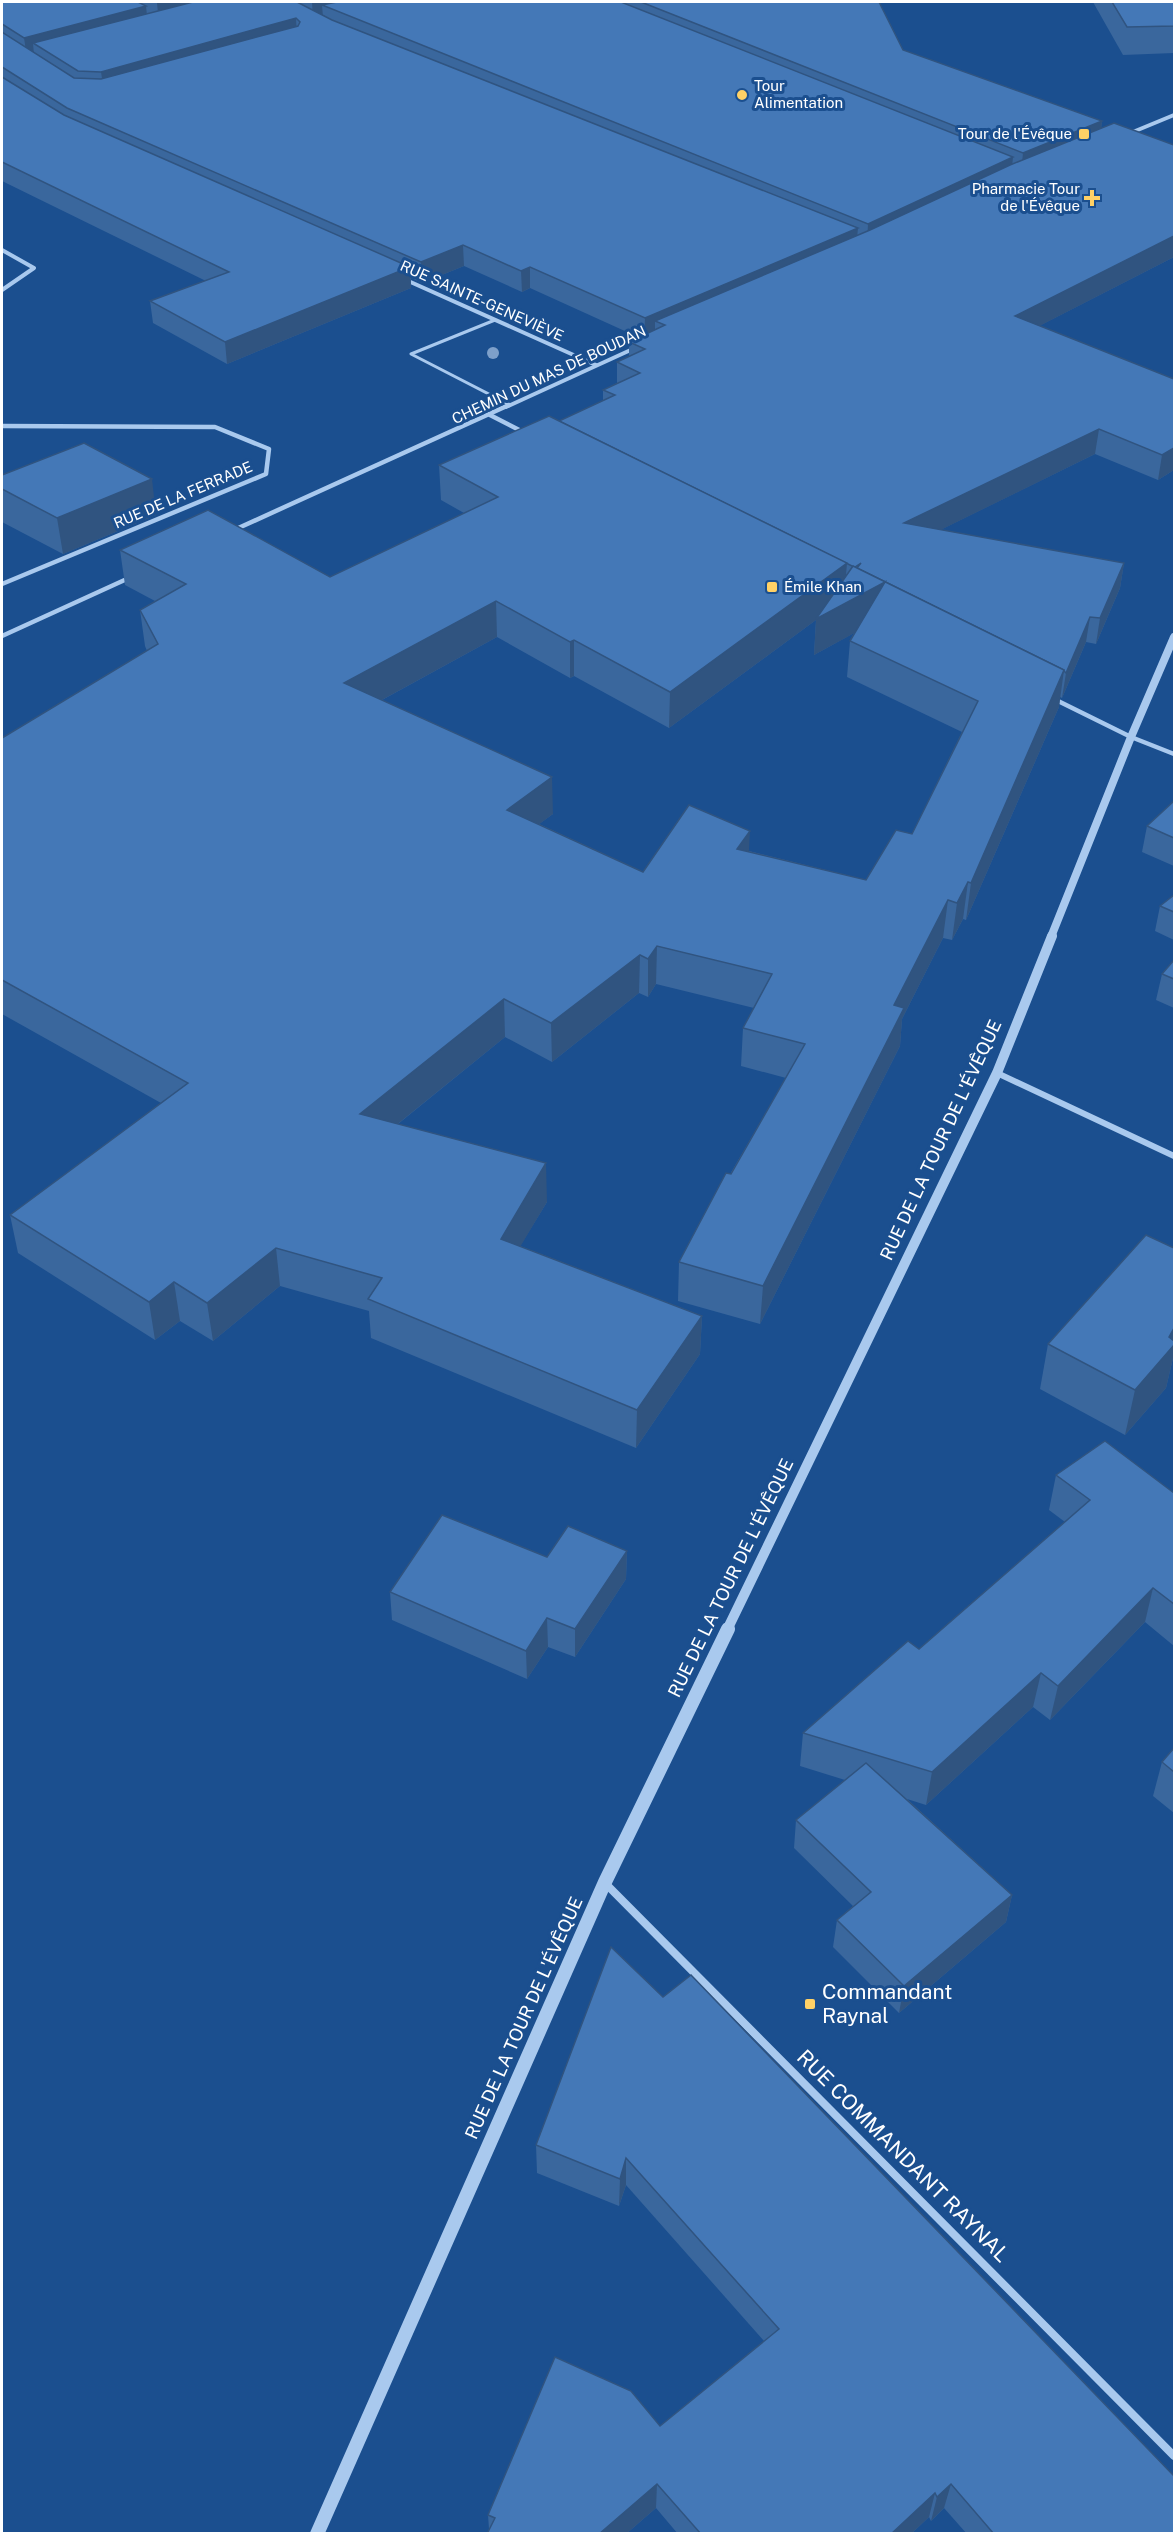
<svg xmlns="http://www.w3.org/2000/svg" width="1176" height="2535" font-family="'Public Sans',sans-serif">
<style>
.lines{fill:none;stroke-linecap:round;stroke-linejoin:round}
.service{stroke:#a9c9ee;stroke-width:3}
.minor-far3{stroke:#a9c9ee;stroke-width:4}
.minor-far2{stroke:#a9c9ee;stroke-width:4.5}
.minor-far1{stroke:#a9c9ee;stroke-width:6}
.minor{stroke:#a9c9ee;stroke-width:8}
.tertiary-far2{stroke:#a9c9ee;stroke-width:8}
.tertiary-far1{stroke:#a9c9ee;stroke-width:10}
.tertiary{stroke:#a9c9ee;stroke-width:14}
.tree{fill:#7ea0ca}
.wall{fill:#3a679d;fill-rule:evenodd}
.shaded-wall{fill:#305480}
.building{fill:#4478b7;stroke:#305480;stroke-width:1.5}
.poi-dot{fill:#ffd166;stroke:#1b4f8f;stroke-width:2}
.labels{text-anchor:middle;stroke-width:6;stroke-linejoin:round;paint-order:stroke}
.far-poi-label{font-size:15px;fill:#fff;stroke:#1b4f8f;text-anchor:start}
.far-street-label{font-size:15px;fill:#fff;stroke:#1b4f8f}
.street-label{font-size:18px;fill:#fff;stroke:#1b4f8f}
.near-poi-label{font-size:21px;fill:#fff;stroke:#1b4f8f;text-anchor:start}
.near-street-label{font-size:21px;fill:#fff;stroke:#1b4f8f}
</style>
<rect width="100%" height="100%" fill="#1b4f8f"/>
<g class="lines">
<path class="service" d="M495,320l-84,34 99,51"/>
<g class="minor-far3">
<path d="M1128,134l46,-19"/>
<path d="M2,250l32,18 -32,22"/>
<path d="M406,280l190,85"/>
<path d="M506,407l129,-59"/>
</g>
<g class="minor-far2">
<path d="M490,415l35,18"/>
<path d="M2,426l213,1 54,22 -3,25 -264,110"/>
<path d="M234,530l275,-125"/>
<path d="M2,636l127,-58"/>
<path d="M1054,699l77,38 43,17"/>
</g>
<path class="minor-far1" d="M997,1073l177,83"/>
<path class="minor" d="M605,1883l569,573"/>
<path class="tertiary-far2" d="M1051,937l80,-200 43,-100"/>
<path class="tertiary-far1" d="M727,1630l270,-557 55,-137"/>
<path class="tertiary" d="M317,2534l288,-652 123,-253"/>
</g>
<circle class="tree" cx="493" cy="353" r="6"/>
<g class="wall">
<path d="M2,2h877l24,48 199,71 -1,7 73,17v112l-135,69 135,53v91l-16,10 -63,-26 -155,76 184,33 -4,25 -24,56 -10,-2 -24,56 -2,-1 -1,10 -93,213 -3,-1 -11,21 -9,-2 -41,81 -2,27 -140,278 -82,-23 1,-39 107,-184 -45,-12 2,-38 11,-20 -98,-24 -8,13 -9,-4 -87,69 -47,-25 -107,87 149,78 -27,44 182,70 -2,38 -64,94 -265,-110 -2,-27 -89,-25 -67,55 -33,-20 -25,19 -137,-87 -8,-38 151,-112 -159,-89v-276l145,-87 -2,-5 -5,-36 15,-9 -30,-16 -5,-35 210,27 134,-64 -23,-13 -2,-35 120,-44 44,-20v-11l14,-7v-21l12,-6v-14l9,-5 -108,-49 -8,4 -58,-26 -42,17 -11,-5v10l-184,76 -74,-41 -3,-22 56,-20 -204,-100zM816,620l-2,35 40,-22 -4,8 -3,36 115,55 -50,102 -46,46 -117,-29 -106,21 -104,-48 14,-10 -171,-114 115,-63 73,41 4,-2 95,52z"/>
<path d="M1093,2h81v51l-51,2z"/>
<path d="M2,475l154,40 -93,39 -61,-32z"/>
<path d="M1174,801v65l-32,-14 5,-26z"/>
<path d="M1174,895v45l-19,-9 5,-25z"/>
<path d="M1174,960v48l-18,-8 6,-26z"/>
<path d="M1048,1344l125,14 -7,30 -41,47 -85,-46z"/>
<path d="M1056,1475l118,18v153l-29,-24 -95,98 -17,-13 -107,98 -19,-6 105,96 -6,27 -107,91 -66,-66 4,-27 16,-14 -59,-58 2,-28 49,-40 -45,-14 3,-33 116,-84 146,-127 -16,-12z"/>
<path d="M627,1551l-1,28 -51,78 -27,-10 -21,32 -135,-59 -2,-28 157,-35z"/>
<path d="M1174,1748v65l-21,-17 9,-34z"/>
<path d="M611,1947l563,587h-207l-23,-26 -13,13 -2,-4 -18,17h-233l-22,-26 -30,26h-139l2,-5 -1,-14 172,-89 104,-85 -138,-156 -7,21 -82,-33 -1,-28z"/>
</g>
<g class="shaded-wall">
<path d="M164,2h73l-78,20 -2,-19z"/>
<path d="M312,2h74l-64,3 1,12 -10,2z"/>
<path d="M146,6l2,19 -115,18 1,12 -7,2 -3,-19z"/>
<path d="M296,18l1,19 -193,54 -3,-19z"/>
<path d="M1102,121l-2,20 -79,32 2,-20z"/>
<path d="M1013,157l-2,21 -144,66 1,-20z"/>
<path d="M858,228l-2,21 -201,72v14l-11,5 1,-22z"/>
<path d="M1174,236v21l-162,83 3,-24z"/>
<path d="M463,245l1,21 -42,17 -1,-21z"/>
<path d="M410,267l1,21 -184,76 -2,-22z"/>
<path d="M530,267v21l-8,4 -1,-21z"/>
<path d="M1099,429l-4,25 -193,95 2,-26z"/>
<path d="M1174,448v22l-16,10 4,-25z"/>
<path d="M152,479l4,36 -93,39 -6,-36z"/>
<path d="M847,563l-3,36 41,-17 -3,36 -68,37 2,-35 -147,108 1,-36z"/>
<path d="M1124,563l-4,25 -24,56 4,-26z"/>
<path d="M496,601l1,36 -150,82 -3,-36z"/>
<path d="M1090,617l-4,25 -24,56 4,-25z"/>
<path d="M574,640v36l-4,2v-36z"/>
<path d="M1064,670l-5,37 -93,213 5,-37z"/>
<path d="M552,777l1,37 -45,33 -1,-37z"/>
<path d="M750,831l-2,37 -11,-19z"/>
<path d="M968,882l-5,37 -11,21 5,-37z"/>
<path d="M948,900l-5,38 -41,81 -2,27 -140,278 3,-38 131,-281z"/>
<path d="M657,946l-1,38 -8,13v-38z"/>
<path d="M640,955l-1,38 -87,69 -1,-39z"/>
<path d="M504,999l1,38 -142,115 -3,-38z"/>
<path d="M546,1163l1,39 -45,75 -1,-38z"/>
<path d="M276,1248l4,38 -67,55 -6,-38z"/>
<path d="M174,1282l6,39 -25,19 -6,-38z"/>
<path d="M702,1316l-2,38 -64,94 1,-38z"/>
<path d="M1174,1328v28l-1,2 -7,30 -41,47 10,-45z"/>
<path d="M627,1551l-1,28 -51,78v-28z"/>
<path d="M1153,1588l-8,34 -95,98 8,-34z"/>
<path d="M547,1618l1,29 -21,32 -1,-28z"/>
<path d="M1041,1673l-8,34 -107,98 6,-33z"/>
<path d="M1012,1895l-6,27 -107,91 5,-27z"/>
<path d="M626,2158v27l-7,21 1,-27z"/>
<path d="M657,2484l-1,24 -30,26h-27z"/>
<path d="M951,2484l-7,24 -13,13 6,-24z"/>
<path d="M935,2493l-6,24 -18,17h-20z"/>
</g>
<g class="building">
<path d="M2,2h136l8,4 -122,32 -22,-14z"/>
<path d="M193,2h104l35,18 526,208 -213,90 -115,-51 -9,4 -58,-26 -42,17 -354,-154 -65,-41v-35l72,46 27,1 197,-53 2,-4 -4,-4 -195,54 -23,-1 -45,-28z"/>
<path d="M337,2h284l392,155 -145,67 -546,-219z"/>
<path d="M641,2h238l24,48 199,71 -79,32z"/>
<path d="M1112,2h62v24l-47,1z"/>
<path d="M2,77l62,38 346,152 -185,75 -75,-41 79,-29 -227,-110z"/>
<path d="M1114,123l60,22v91l-159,80 159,63v69l-12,7 -63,-26 -195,94 220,40 -24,55 -10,-1 -24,56 -2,-2v-1l-207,-102 4,-5 -6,4 -3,-1 -293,-145 56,-26 -12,-5 37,-17 -23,-11 28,-13 -16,-7 36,-17 -10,-4 215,-91 140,-65z"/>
<path d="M549,416l298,147 -177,129 -96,-52 -4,2 -74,-41 -152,82 208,94 -45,33 136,62 46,-67 61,26 -13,18 129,31 30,-50 16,4 66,-133 -128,-60 35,-59 -69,37 37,-53 211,104 -93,213 -3,-1 -11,21 -9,-3 -54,105 10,3 -141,278 -84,-24 47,-89 5,1 74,-130 -62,-16 29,-54 -115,-28 -9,13 -8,-4 -89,68 -47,-24 -144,115 186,49 -45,76 201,77 -65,94 -269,-111 14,-21 -106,-30 -69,55 -33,-21 -25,20 -139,-87 178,-132 -186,-103v-242l156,-94 -18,-34 46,-26 -66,-34 88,-40 122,67 168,-80 -59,-32z"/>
<path d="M84,443l68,36 -95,39 -55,-29v-14z"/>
<path d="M1174,801v37l-27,-12z"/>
<path d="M1174,895v17l-14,-6z"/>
<path d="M1174,960v19l-12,-5z"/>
<path d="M1146,1235l28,13v80l-5,9 5,4v4l-39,45 -87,-46z"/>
<path d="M1105,1441l69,52v111l-21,-16 -95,98 -17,-13 -109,99 -129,-39 105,-92 11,8 171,-149 -34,-25z"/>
<path d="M442,1515l105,42 21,-31 59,25 -52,78 -28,-11 -21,33 -136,-59z"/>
<path d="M1174,1748v24l-12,-10z"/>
<path d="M866,1763l146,132 -108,91 -67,-66 34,-28 -75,-72z"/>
<path d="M611,1947l52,50 28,-22 483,501v58h-180l-43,-50 -14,13 -2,-4 -44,41h-190l-44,-50 -58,50h-112l8,-16 -7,-3 67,-158 76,34 29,35 119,-97 -153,-171 -6,21 -84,-34z"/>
</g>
<g class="poi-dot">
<circle cx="742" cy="95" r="6"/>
<rect x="1078" y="128" width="12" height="12" rx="3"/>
<path d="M1089 189h6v6h6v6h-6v6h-6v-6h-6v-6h6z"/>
<rect x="766" y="581" width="12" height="12" rx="3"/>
<rect x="804" y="1998" width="12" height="12" rx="3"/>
</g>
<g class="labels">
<g class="far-poi-label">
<text x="754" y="91">Tour<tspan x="754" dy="17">Alimentation</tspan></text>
<text x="1072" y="139" text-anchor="end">Tour de l'Évêque</text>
<text x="1080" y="194" text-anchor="end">Pharmacie Tour<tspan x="1080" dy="17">de l'Évêque</tspan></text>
<text x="784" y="592">Émile Khan</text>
</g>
<g class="far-street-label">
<text transform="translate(482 301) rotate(24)" y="5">RUE SAINTE-GENEVIÈVE</text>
<text transform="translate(549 375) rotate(-25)" y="5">CHEMIN DU MAS DE BOUDAN</text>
<text transform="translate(183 495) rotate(-23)" y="5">RUE DE LA FERRADE</text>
</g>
<g class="street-label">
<text transform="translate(941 1140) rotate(-65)" y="6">RUE DE LA TOUR DE L'ÉVÊQUE</text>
<text transform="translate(731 1578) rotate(-64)" y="6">RUE DE LA TOUR DE L'ÉVÊQUE</text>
<text transform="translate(524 2018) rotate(-66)" y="6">RUE DE LA TOUR DE L'ÉVÊQUE</text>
</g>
<g class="near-poi-label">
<text x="822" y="1999">Commandant<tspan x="822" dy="24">Raynal</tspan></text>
</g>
<g class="near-street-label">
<text transform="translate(903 2156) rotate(45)" y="7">RUE COMMANDANT RAYNAL</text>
</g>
</g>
<rect width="1176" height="2535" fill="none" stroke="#ffffff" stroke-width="6"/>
</svg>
